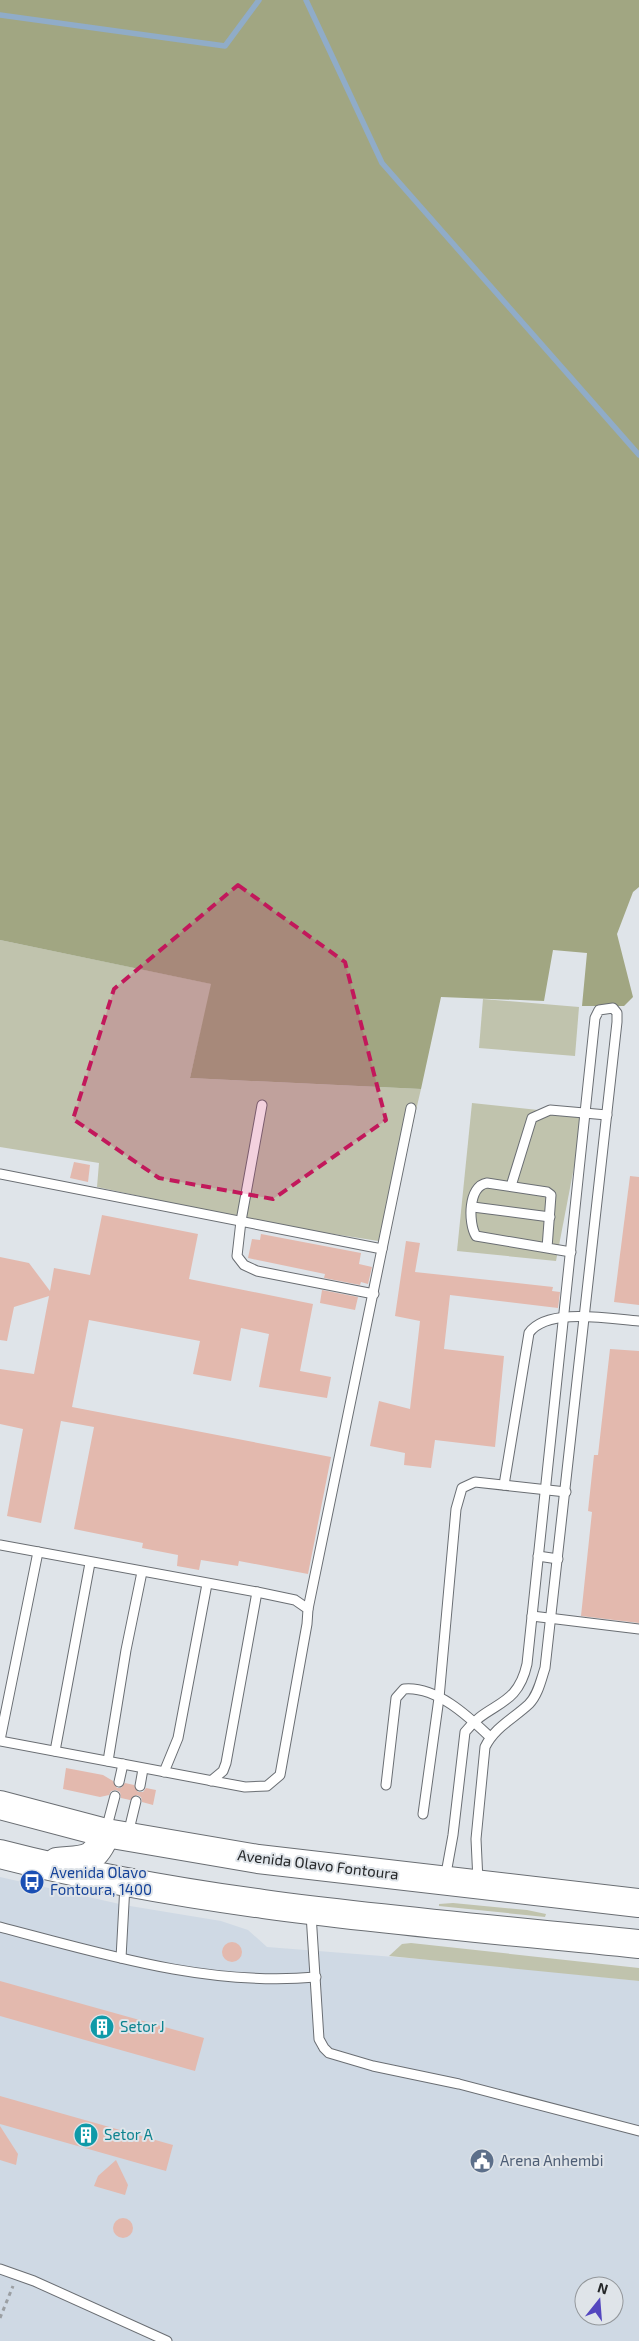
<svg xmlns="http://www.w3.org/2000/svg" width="639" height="2341" font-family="'Exo 2',sans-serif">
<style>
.built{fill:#cfd9e4;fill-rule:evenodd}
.green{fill:#c0c3ad}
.forest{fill:#a1a682}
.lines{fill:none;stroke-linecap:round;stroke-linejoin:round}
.stream{stroke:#90acc8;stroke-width:5.5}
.building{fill:#e3b9ae}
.service-casing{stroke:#6a6e73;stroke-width:11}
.primary-casing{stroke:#6a6e73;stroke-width:30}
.path{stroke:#9b9fa3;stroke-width:3;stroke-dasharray:4 4;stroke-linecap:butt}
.service{stroke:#fff;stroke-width:9}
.primary{stroke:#fff;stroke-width:28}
.marked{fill:#c2185b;fill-opacity:0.2;stroke:#c2185b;stroke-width:4;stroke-dasharray:10 6;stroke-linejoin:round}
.labels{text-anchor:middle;stroke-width:4;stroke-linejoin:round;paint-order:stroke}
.street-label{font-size:15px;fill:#242628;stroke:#dfe4e9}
.transit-label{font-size:15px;fill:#164399;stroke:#dfe4e9;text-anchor:start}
.culture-label{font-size:15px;fill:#0d838f;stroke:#dfe4e9;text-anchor:start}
.service-label{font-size:15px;fill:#4e5e75;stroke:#dfe4e9;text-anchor:start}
</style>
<rect width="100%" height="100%" fill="#dfe4e9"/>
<path class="built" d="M0,1877l124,28 97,16 27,9 19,17 204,16 168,18v360h-639zM584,2286h30v30h-30z"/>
<g class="green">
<path d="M0,940l212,44 -22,94 231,11 -36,153 -110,-17 -178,-38 2,-24 -99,-16z"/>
<path d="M483,999l96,8 -4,49 -96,-8z"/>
<path d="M472,1103l112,12 -28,146 -99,-10z"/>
<path d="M453,1903l74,7 19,4 -1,3 -106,-11v-2z"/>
<path d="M411,1943l228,25v13l-250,-25 13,-12z"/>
</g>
<path class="forest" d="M0,0h639v887l-6,5 -16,42 16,63 -9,9h-42l5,-53 -34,-3 -9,51 -103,-4 -20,92 -231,-11 21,-94 -211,-44z"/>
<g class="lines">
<g class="stream">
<path d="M306,0l76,163 257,292"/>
<path d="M0,15l225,31 34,-46"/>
</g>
</g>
<g class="building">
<path d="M74,1162l16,3 -2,17 -18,-4z"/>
<path d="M630,1176l9,1v128l-25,-3z"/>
<path d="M102,1215l96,19 -9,45 124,25 -13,67 31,6 -4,21 -68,-11 10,-53 -28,-6 -10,53 -38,-7 7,-33 -111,-21 -17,87 259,50 -23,117 -69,-13 -1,5 -37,-6 -2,10 -22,-4 1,-11 -36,-7 1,-5 -69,-14 20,-102 -33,-6 -20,102 -34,-7 16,-87 -23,-5v-55l34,5 15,-78 -35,11 -7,34 -7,-1v-83l29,6 21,28 4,-23 36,7z"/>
<path d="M261,1234l100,19 -2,11 13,3 -4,17 -7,-2 -1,3 -36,-7 1,-4 -77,-16 4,-19 8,1z"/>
<path d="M406,1241l14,2 -5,29 138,15 -1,4 8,1 -2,16 -108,-13 -6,54 60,7 -9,91 -60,-7 -4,28 -27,-3 1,-12 -35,-7 9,-45 31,8 10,-88 -25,-5z"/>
<path d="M322,1290l36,7 -3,13 -35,-7z"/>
<path d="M610,1349l29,2v272l-58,-7 11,-104 -4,-1 6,-56h4z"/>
<path d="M66,1768l37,7 10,6 4,7h4l4,-5 9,2 4,7h5l3,-4 10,2 -3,15 -11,-3 -1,-5 -4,-2 -7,5 -9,-2 -1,-6 -4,-2 -5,1 -2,4 -9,2 -37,-8z"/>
<circle cx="232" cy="1952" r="10"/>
<path d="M0,1981l204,57 -9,33 -195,-55z"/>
<path d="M0,2096l173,49 -7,26 -166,-47z"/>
<path d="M0,2126l18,28 -2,11 -16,-5z"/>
<path d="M116,2160l12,25 -3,10 -31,-9 4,-10z"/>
<circle cx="123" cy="2228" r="10"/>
</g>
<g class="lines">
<defs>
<g id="service">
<path d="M262,1105l-21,116 -4,35 7,9 13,6 117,23"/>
<path d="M0,1174l382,75 -74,360"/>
<path d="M511,1186l21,-68 18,-8 57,5"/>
<path d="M473,1207l77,10"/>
<path d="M547,1248l4,-53 -4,-3 -60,-9c-19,3 -19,40 -11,53l95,16"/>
<path d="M382,1249l29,-141"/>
<path d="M504,1485l25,-152c18,-26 82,-14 110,-12"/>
<path d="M0,1545l257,47 38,8 13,9 -1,15 -27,151 -13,11 -22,1 -245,-46"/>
<path d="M538,1556l20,3"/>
<path d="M532,1616l107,13"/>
<path d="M0,1740l38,-188"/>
<path d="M55,1751l35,-188"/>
<path d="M108,1761l18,-111 16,-78"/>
<path d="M164,1772l14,-34 29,-154"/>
<path d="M211,1781l12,-10 3,-8 31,-171"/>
<path d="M119,1782l4,-18"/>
<path d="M386,1785l10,-87 8,-9c32,-3 64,27 86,48"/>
<path d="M140,1786l3,-17"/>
<path d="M423,1814l16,-116 17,-189 6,-21 13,-6 91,10"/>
<path d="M106,1830l9,-34"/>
<path d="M128,1834l8,-33"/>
<path d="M445,1879l8,-44 12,-103c24,-31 52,-23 62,-68l68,-646 4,-8 14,-2 4,5v9l-72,646c-4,12 -7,27 -16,36 -16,15 -34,23 -44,43l-9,92 2,42"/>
<path d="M311,1914l8,125 5,9 5,5 44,13 86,18 180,47"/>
<path d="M0,1927c103,27 209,60 316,50"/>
<path d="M121,1958l4,-73"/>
<path d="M0,2269l34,12 133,60"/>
</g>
<g id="primary">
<path d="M0,1805l106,28 152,26 381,44"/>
<path d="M0,1854c209,54 425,68 639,90"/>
<path d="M57,1862c29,-3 37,1 49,-29"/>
</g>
</defs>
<use href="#service" class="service-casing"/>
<use href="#primary" class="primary-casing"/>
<path class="path" d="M0,2318l13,-32"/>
<use href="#service" class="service"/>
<use href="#primary" class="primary"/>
</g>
<path class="marked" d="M238,885l107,77 41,158 -113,79 -114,-21 -86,-59 41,-130z"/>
<defs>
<symbol id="bus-disc" viewBox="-11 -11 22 22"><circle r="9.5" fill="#1a4fb4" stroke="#dfe4e9"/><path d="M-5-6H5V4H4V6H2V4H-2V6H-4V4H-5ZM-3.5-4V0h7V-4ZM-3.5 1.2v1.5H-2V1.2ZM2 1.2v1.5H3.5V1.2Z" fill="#fff"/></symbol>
<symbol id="building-disc" viewBox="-11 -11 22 22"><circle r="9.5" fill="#0f9aa8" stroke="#dfe4e9"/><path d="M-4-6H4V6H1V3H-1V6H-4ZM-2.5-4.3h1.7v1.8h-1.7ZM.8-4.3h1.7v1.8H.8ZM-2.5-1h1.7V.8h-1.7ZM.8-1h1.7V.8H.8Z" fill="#fff"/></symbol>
<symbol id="civic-disc" viewBox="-11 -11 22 22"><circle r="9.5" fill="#5c6f8a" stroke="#dfe4e9"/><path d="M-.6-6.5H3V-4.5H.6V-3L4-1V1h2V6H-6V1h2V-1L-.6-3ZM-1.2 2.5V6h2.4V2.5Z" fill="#fff"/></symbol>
</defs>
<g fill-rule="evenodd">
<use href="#bus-disc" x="18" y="1868" width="28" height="28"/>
<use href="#building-disc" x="88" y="2013" width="28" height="28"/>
<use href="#building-disc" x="72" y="2121" width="28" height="28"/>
<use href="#civic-disc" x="468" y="2147" width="28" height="28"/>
</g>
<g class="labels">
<g class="street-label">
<text transform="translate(318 1865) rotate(7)" y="5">Avenida Olavo Fontoura</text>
</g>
<g class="transit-label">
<text x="50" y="1878">Avenida Olavo<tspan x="50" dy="17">Fontoura, 1400</tspan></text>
</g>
<g class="culture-label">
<text x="120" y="2032">Setor J</text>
<text x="104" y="2140">Setor A</text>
</g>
<g class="service-label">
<text x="500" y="2166">Arena Anhembi</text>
</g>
</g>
<g transform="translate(599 2301) rotate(17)"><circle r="24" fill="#dfe4e9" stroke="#94989c"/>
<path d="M0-4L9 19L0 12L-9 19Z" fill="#5447bf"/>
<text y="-8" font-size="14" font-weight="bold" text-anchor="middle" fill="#242628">N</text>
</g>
</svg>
